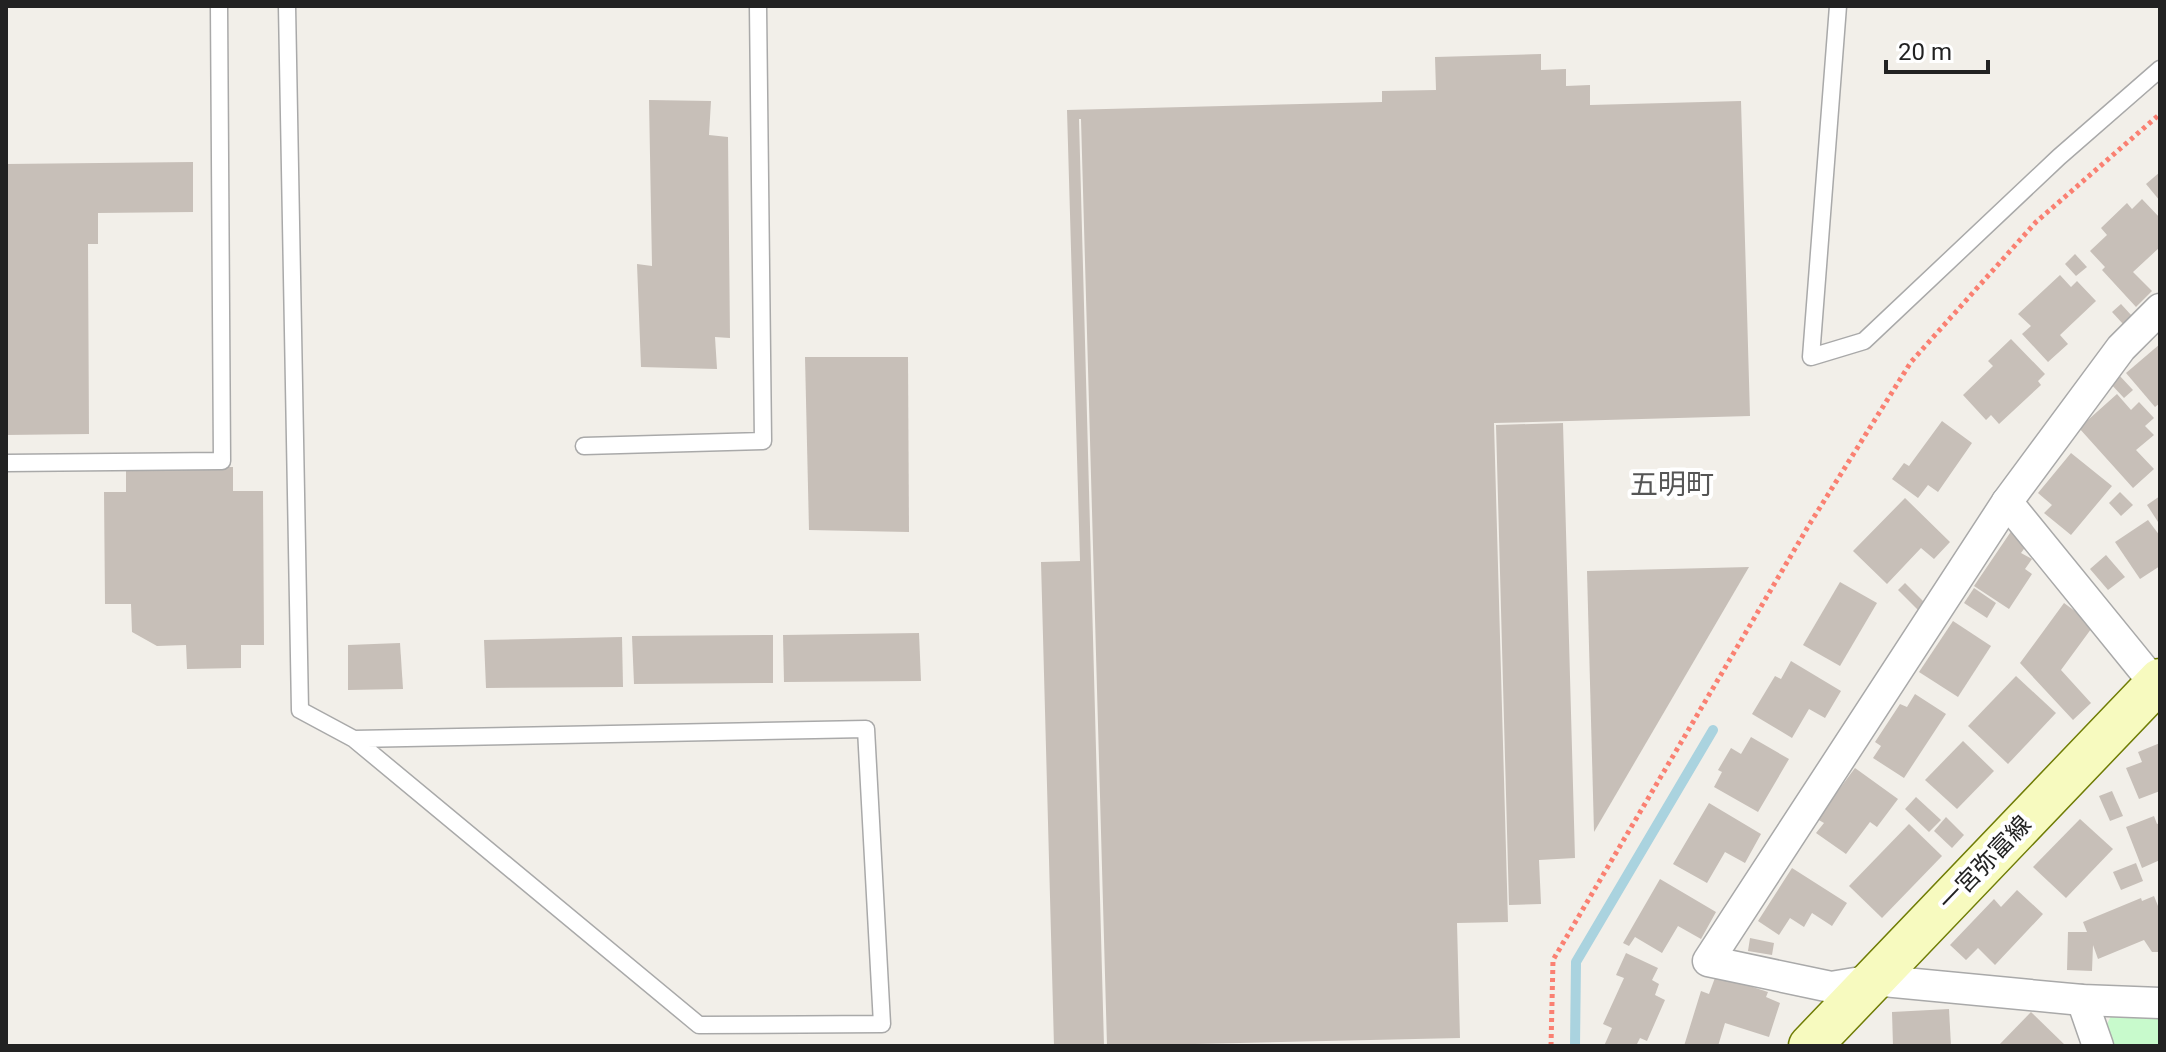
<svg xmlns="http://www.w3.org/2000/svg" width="2166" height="1052" font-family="Roboto,'Noto Sans JP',sans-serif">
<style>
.park{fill:#c8facc}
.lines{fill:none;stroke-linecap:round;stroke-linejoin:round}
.stream{stroke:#aad3df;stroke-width:10}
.building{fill:#c7bfb8}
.service-casing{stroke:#a9a9a9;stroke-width:19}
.minor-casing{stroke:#a9a9a9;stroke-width:33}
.secondary-casing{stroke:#707d05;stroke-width:45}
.path{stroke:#fa8072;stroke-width:5;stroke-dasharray:4 4;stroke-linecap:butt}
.service{stroke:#fff;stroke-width:16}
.minor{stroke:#fff;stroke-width:30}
.secondary{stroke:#f7fabf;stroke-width:42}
.labels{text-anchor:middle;stroke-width:8;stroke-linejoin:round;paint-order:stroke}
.street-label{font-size:24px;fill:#222;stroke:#fff}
.quarter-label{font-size:28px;fill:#555;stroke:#fff}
</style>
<rect width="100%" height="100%" fill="#f2efe9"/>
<path class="park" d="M2112,1014l48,4v28h-50l-6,-16z"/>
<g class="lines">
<path class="stream" d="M1575,1046l1,-84 137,-232"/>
</g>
<g class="building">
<path d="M1541,54v16l25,-1v17l24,-1v20l151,-4 9,315 -256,7 14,499 -51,1 3,115 -353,8 -26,-927h-2l25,927h-50l-13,-484 39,-1 -13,-451 315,-8v-11l54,-1 -1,-33z"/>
<path d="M649,100l62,1 -2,34 19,2 2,201 -15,-1 2,32 -76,-2 -4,-103 15,2z"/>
<path d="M193,162v50l-95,1v31h-10l1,190 -83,1v-271z"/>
<path d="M2160,172v29l-14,-17z"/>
<path d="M2142,199l18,19 -2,16 2,13 -27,25 19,19 -16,16 -34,-37 3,-3 -15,-16 17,-16 -6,-7 26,-25 5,6z"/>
<path d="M2075,254l12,13 -11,9 -11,-12z"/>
<path d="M2060,275l11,12 6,-6 19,20 -36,34 8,9 -20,18 -26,-28 9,-8 -13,-12z"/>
<path d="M2121,304l11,12 -9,8 -11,-12z"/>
<path d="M2011,339l34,35 -7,7 3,4 -42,39 -8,-9 -5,5 -23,-25 30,-29 -5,-5z"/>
<path d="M2160,344v59l-5,4 -29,-34z"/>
<path d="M805,357h103l1,175 -100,-2z"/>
<path d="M2118,374l15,16 -9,8 -15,-16z"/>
<path d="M2117,394l14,16 8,-8 15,16 -9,8 9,9 -18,15 18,19 -21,19 -54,-60z"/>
<path d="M1942,421l30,22 -34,49 -10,-7 -10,13 -26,-19 12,-16 5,3z"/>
<path d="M1563,423l12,435 -36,2 2,44 -32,1 -13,-480z"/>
<path d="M2071,453l41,33 -41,49 -27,-22 8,-8 -14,-12z"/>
<path d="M233,467v24h30l1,154h-23v23l-54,1 -1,-24 -29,1 -25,-14 -1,-28h-26l-1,-112h22v-24z"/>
<path d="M2120,492l13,13 -12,11 -12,-13z"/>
<path d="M2160,496v29l-13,-20z"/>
<path d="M1905,498l45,44 -16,17 -13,-11 -34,36 -34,-33z"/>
<path d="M2148,520l12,16v30l-20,13 -25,-37z"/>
<path d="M2012,530l17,12 -8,11 11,6 -7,10 7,5 -23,35 -35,-23z"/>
<path d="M2106,555l19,22 -17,13 -18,-21z"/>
<path d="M1749,567l-155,265 -7,-261z"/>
<path d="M1840,582l37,21 -37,63 -37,-21z"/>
<path d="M1905,583l21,21 -7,7 -21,-21z"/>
<path d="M1974,588l22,15 -9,15 -23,-15z"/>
<path d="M2064,603l30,22 -33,45 30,33 -18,17 -53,-57z"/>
<path d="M1953,621l38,25 -33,51 -39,-25z"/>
<path d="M919,633l2,48 -137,1 -1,-47z"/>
<path d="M773,635v48l-139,1 -2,-48z"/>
<path d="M622,637l1,50 -137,1 -2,-48z"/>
<path d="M400,643l3,46 -55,1v-45z"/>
<path d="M1791,661l50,30 -16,27 -16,-9 -17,29 -40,-24 23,-38 6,3z"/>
<path d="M2016,676l40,37 -48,51 -40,-38z"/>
<path d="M1915,694l31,20 -42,64 -31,-20 8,-12 -6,-4 25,-38 7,3z"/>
<path d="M1751,737l38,22 -31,53 -44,-25 8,-15 -4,-2 13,-22 10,6z"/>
<path d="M1963,741l31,30 -37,38 -32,-29z"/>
<path d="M2160,743v48l-21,8 -13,-31 16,-6 -4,-10z"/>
<path d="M1855,768l43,31 -21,28 -7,-5 -24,32 -30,-21 8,-10 -7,-4z"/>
<path d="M2112,791l11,25 -13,5 -11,-25z"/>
<path d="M1916,797l25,23 -12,12 -24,-23z"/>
<path d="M1709,803l52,31 -16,29 -20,-11 -18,31 -34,-19z"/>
<path d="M2154,816l3,8 3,-1v37l-18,8 -16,-41z"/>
<path d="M1946,817l18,18 -12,13 -18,-17z"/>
<path d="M2080,819l33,30 -47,49 -33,-31z"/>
<path d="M1909,824l33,32 -60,62 -33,-32z"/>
<path d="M2136,863l7,18 -22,9 -8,-18z"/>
<path d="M1792,868l55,35 -15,23 -20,-13 -8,14 -14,-9 -11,17 -21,-14z"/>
<path d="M1660,879l56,33 -15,27 -23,-13 -16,27 -27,-16 -6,9 -6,-3z"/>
<path d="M2017,890l26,24 -48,51 -17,-17 -12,12 -16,-15 44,-46 7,8z"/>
<path d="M2154,896l6,15v41h-8l-8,-12 -46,19 -5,-14 -1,26 -25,-1 1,-38h19l-4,-10 58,-24 1,3z"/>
<path d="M1750,938l24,5 -2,12 -24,-4z"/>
<path d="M1626,953l32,15 -6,12 7,4 -4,11 10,5 -18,41 -7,-3 -4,8h-32l8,-18 -9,-4 21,-46 -8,-3z"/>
<path d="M1716,975l52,17 -2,5 14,6 -11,34 -44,-14 -7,23h-34l17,-55 8,3z"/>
<path d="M1949,1009l2,37h-58l-1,-34z"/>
<path d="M2031,1012l35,34h-68z"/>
</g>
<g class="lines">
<defs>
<g id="service">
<path d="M287,6l13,704 54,29 345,286 183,-1 -16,-295 -512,10"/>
<path d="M1838,6l-27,351 53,-16 195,-184 101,-88"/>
<path d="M584,446l179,-5 -5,-435"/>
<path d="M6,463l216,-2 -3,-455"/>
</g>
<g id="minor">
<path d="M2160,309l-39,39 -114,154 -299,459 123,26 42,-7 209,20 78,3"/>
<path d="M2007,502l153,188"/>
<path d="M2082,1000l16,46"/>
</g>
<path id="secondary" d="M1810,1046l350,-366"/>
</defs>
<use href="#service" class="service-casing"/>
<use href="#minor" class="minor-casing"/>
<use href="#secondary" class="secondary-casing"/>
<path class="path" d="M1551,1046l2,-86 256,-435 102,-163 125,-140 124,-108"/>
<use href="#service" class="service"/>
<use href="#minor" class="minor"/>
<use href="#secondary" class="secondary"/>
</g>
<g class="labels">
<g class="street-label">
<text transform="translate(1985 863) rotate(-46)" y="8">一宮弥富線</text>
</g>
<g class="quarter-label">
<text x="1672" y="494">五明町</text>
</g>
</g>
<rect width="2166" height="1052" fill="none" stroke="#222222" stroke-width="16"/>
<path d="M1886 60v12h102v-12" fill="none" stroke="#222222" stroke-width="4"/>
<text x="1898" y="60" font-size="24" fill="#222222" stroke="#ffffff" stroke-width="6" paint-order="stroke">20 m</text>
</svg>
